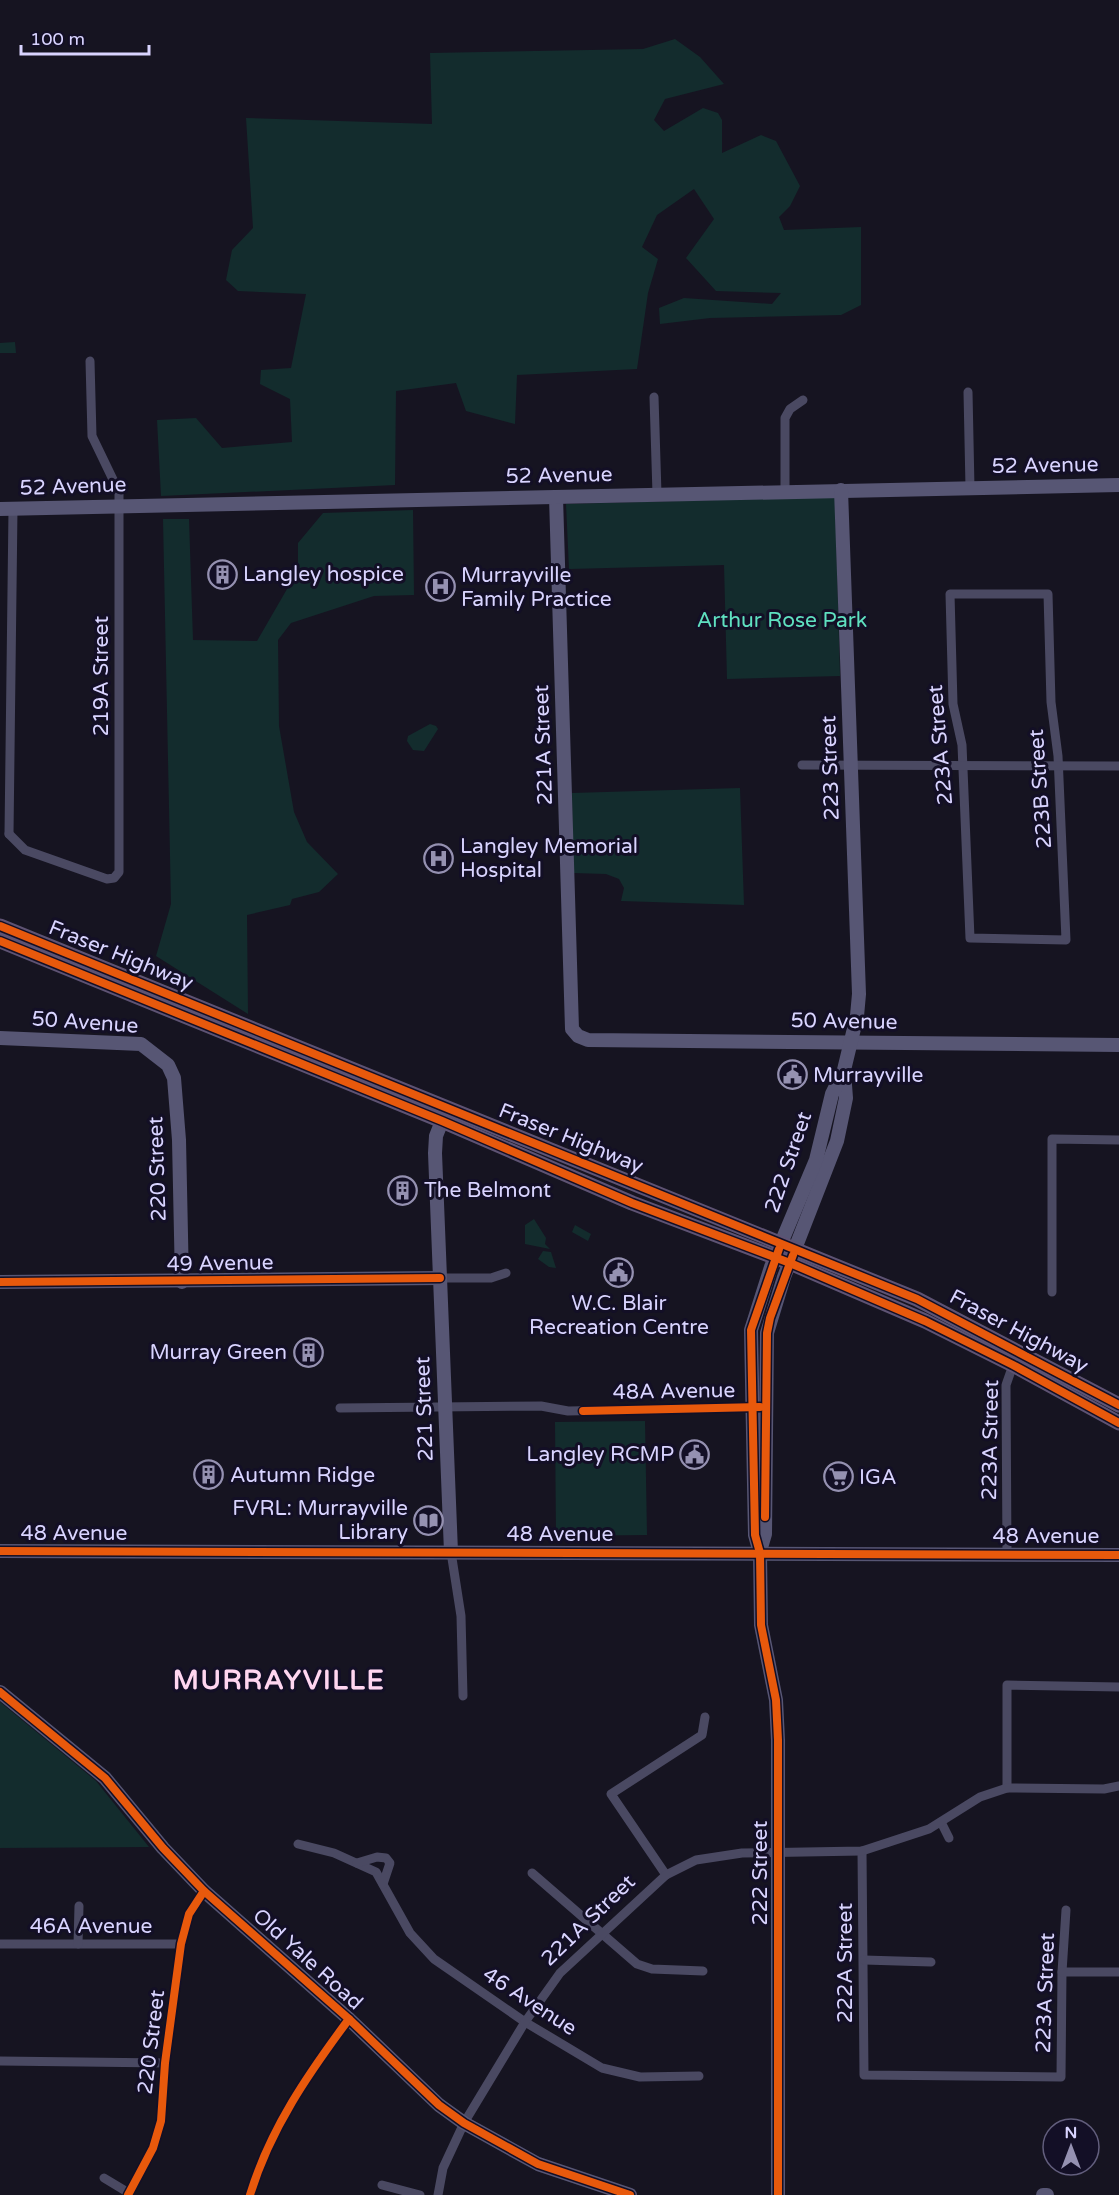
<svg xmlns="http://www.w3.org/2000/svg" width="1119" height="2195" font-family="'Varela Round',sans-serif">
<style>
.green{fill:#132c2d}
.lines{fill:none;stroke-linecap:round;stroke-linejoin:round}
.street{stroke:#4a4962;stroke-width:9}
.secondary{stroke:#575674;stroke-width:14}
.primary{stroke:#5e5373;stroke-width:15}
.cycleway-casing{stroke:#130f26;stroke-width:11}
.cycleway{stroke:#e8590c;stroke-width:8}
.labels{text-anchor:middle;stroke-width:6;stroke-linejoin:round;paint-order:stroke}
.street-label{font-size:21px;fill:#d9d4ff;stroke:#130f26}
.poi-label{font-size:21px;fill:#d9d4ff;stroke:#130f26;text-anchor:start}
.park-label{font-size:21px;fill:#5fe0c0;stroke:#130f26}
.district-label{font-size:27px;font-weight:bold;letter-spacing:1.5px;fill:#ffd6f0;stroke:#130f26}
</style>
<rect width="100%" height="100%" fill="#161421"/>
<g class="green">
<path d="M675,39l25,18 24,27 -59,15 -11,21 10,11 39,-23 15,5 4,7v33l39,-18 15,6 24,45 -10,20 -11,11 5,13 77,-3v78l-20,10 -131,3 -50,6 -1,-16 25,-10 88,6 9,-11 -65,-2 -30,-33 28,-39 -20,-30 -37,26 -15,32 16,12 -10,34 -11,76 -120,6 -2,49 -49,-13 -10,-28 -60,8 -1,94 -234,11 -4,-76 39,-2 26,30 70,-6 -2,-43 -30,-15 1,-14 30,-2 15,-74 -68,-3 -12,-11 6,-30 21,-22 -7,-110 186,6 -2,-71 213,-4z"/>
<path d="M15,342l1,11h-16v-10z"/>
<path d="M835,497l5,179 -113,3 -3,-114 -155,4 -3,-65z"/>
<path d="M413,510l1,85 -40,1 -83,27 -13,17 1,86 15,86 13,30 31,32 -19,18 -27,7 -2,6 -43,10 1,99 -92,-58 15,-52 -8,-385h26l4,121 64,1 41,-71v-27l25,-30z"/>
<path d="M430,724l6,2 2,3 -14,22 -11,-1 -6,-9 1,-5z"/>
<path d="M740,788l4,117 -123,-4 3,-13 -5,-9 -13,-5 -33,-1 -1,-80z"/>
<path d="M534,1219l12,19 -1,6 5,5 -25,-5v-19z"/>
<path d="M575,1225l16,9 -3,7 -16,-9z"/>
<path d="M543,1251l8,1 5,16 -7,-1 -11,-8z"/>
<path d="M645,1421l2,114 -91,1 -1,-114z"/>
<path d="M0,1702l96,79 53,66 -149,1z"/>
</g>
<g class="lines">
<g class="street">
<path d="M968,392l2,96"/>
<path d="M654,397l3,97"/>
<path d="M785,491v-73l5,-9 13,-9"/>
<path d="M950,594h98l3,108 7,54 8,184 -96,-2 -8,-193 -9,-41z"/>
<path d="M802,765l317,1"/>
<path d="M9,834l16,16 82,29 7,-1 5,-6v-380l-27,-56 -2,-75"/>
<path d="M9,834l4,-325"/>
<path d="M440,1278h51l15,-5"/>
<path d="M1052,1292v-153l67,1"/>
<path d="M340,1408l201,-2 27,5 198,-4"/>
<path d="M451,1552l10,64 2,80"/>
<path d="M1007,1553l-1,-168 7,-20"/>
<path d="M1007,1788v-103l112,2"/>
<path d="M941,1822l8,16"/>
<path d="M298,1844l36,9 42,19 34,61 24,26 91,63 77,46 38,9 59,-1"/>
<path d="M862,1851l2,224 197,2 1,-105 4,-62"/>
<path d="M357,1863l20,-6 9,1 4,5 -7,21"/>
<path d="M532,1873l105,91 15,5 51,2"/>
<path d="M666,1875l-55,-81 91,-59 3,-18"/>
<path d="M0,1944h181"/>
<path d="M78,1944l1,-38"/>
<path d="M864,1960l67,2"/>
<path d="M1062,1972h57"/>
<path d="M0,2061l165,2"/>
<path d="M104,2178l25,15"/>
<path d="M382,2185l38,10"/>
<path d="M128,2195l25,-47 8,-27 4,-58 16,-119 8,-30 15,-23"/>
<path d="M250,2195c20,-66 58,-121 99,-176"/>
<path d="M438,2195l5,-27 21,-45 61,-101 35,-49 106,-98 30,-15 46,-7 120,-2 67,-22 51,-32 27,-9 97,1 15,-3"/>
</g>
<g class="secondary">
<path d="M556,497l16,532 6,7 10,4 531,5"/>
<path d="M0,509l1119,-24"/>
<path d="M0,1038l141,6 27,21 6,13 5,62 3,142"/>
<path d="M442,1121l-6,15 -1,17 16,399"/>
<path d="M0,1282l440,-4"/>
<path d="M0,1551l1119,4"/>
<path d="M760,1551l5,-17 2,-201 17,-56 53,-136 9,-43 -2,-26"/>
<path d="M0,1692l105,86 58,70 41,43 145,128 90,86 25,18 74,41 92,31"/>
<path d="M778,2195v-455l-2,-40 -15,-75 -1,-72 -5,-18 -4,-205 20,-63 45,-107 16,-66 12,-24 13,-54 2,-22 -18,-504"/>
<path d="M1043,2195h4"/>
</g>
<g class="primary">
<path d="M0,926l917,373 202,106"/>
<path d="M0,941l442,180 190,82 158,60 135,58 88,44 106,58"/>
</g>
<defs>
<g id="cycleway">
<path d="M0,926l917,373 202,106"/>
<path d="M0,941l442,180 190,82 158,60 135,58 88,44 106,58"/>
<path d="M0,1282l440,-4"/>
<path d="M583,1411l177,-4"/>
<path d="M765,1517l2,-184 3,-15 23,-63"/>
<path d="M0,1551l1119,4"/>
<path d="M0,1692l105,86 58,70 41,43 145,128 90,86 25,18 74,41 92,31"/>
<path d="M128,2195l25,-47 8,-27 4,-58 16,-119 8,-30 15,-23"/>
<path d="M250,2195c20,-66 58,-121 99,-176"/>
<path d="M778,2195v-455l-2,-40 -15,-75 -1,-72 -5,-18 -4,-205 28,-81"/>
</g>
</defs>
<use href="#cycleway" class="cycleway-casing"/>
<use href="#cycleway" class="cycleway"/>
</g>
<defs>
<symbol id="building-ring" viewBox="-11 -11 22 22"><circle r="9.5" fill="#130f26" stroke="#9591b1" stroke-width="1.5"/><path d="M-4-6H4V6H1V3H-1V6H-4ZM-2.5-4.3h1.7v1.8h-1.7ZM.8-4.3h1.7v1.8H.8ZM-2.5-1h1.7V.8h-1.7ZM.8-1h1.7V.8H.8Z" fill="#9591b1"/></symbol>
<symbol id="hospital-ring" viewBox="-11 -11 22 22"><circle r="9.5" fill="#130f26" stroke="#9591b1" stroke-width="1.5"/><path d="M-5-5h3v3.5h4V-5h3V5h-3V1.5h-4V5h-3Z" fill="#9591b1"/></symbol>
<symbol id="civic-ring" viewBox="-11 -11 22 22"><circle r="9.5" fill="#130f26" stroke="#9591b1" stroke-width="1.5"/><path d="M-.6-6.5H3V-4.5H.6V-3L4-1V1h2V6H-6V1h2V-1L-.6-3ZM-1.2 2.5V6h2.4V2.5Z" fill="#9591b1"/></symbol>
<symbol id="supermarket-ring" viewBox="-11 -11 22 22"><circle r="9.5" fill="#130f26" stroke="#9591b1" stroke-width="1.5"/><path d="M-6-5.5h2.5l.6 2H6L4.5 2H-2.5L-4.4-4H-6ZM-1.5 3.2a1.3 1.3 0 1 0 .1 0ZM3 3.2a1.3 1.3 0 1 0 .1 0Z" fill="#9591b1"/></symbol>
<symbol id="library-ring" viewBox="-11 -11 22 22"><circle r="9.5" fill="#130f26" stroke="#9591b1" stroke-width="1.5"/><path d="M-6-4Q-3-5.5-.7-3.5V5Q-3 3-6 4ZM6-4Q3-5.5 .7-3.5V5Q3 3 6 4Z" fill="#9591b1"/></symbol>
</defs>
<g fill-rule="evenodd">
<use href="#building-ring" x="206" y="558" width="33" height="33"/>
<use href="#hospital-ring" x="424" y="570" width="33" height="33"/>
<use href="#hospital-ring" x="422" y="842" width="33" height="33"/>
<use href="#civic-ring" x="776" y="1058" width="33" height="33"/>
<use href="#building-ring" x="386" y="1174" width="33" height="33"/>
<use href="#civic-ring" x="602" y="1256" width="33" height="33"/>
<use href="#building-ring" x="292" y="1336" width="33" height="33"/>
<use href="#civic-ring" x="678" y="1438" width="33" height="33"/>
<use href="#building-ring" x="192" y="1458" width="33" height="33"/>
<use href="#supermarket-ring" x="822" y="1460" width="33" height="33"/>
<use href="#library-ring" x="412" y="1504" width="33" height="33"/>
</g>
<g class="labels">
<g class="street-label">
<text transform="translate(1045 465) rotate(-1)" y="7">52 Avenue</text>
<text transform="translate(559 475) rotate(-1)" y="7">52 Avenue</text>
<text transform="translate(73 486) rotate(-2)" y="7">52 Avenue</text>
<text transform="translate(101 676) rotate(-90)" y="7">219A Street</text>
<text transform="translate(543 745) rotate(-92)" y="7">221A Street</text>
<text transform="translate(940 745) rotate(-95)" y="7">223A Street</text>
<text transform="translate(830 768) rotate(-92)" y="7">223 Street</text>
<text transform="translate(1040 789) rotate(-94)" y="7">223B Street</text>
<text transform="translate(121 955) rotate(22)" y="7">Fraser Highway</text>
<text transform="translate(844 1021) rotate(1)" y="7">50 Avenue</text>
<text transform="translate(85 1022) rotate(4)" y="7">50 Avenue</text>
<text transform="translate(571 1138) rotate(22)" y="7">Fraser Highway</text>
<text transform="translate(788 1162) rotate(-71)" y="7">222 Street</text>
<text transform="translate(157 1169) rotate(-92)" y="7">220 Street</text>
<text transform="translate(220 1263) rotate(-1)" y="7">49 Avenue</text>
<text transform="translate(1019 1331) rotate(28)" y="7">Fraser Highway</text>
<text transform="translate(674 1391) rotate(-1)" y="7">48A Avenue</text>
<text transform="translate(424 1409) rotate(-92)" y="7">221 Street</text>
<text transform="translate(990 1440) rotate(-89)" y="7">223A Street</text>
<text x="74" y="1540">48 Avenue</text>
<text x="560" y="1541">48 Avenue</text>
<text x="1046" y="1543">48 Avenue</text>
<text transform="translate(760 1873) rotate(-90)" y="7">222 Street</text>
<text transform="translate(588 1920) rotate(-44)" y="7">221A Street</text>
<text x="91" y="1933">46A Avenue</text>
<text transform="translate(308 1959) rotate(42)" y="7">Old Yale Road</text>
<text transform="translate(845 1963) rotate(-90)" y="7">222A Street</text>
<text transform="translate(1045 1993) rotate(-88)" y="7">223A Street</text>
<text transform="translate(530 2001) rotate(33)" y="7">46 Avenue</text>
<text transform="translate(151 2042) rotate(-83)" y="7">220 Street</text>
</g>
<g class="poi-label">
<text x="243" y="581">Langley hospice</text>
<text x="461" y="582">Murrayville<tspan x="461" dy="24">Family Practice</tspan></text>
<text x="460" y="853">Langley Memorial<tspan x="460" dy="24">Hospital</tspan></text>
<text x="813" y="1082">Murrayville</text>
<text x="424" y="1197">The Belmont</text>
<text x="619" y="1310" text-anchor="middle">W.C. Blair<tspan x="619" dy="24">Recreation Centre</tspan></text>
<text x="287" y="1359" text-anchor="end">Murray Green</text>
<text x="674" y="1461" text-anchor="end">Langley RCMP</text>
<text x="230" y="1482">Autumn Ridge</text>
<text x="859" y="1484">IGA</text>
<text x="408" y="1515" text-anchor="end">FVRL: Murrayville<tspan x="408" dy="24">Library</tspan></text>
</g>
<g class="park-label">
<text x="782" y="627">Arthur Rose Park</text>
</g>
<g class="district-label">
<text x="279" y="1689">MURRAYVILLE</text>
</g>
</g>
<g transform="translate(1071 2147)"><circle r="28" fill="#130f26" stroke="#625e7d" stroke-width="1.5"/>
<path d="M0-4.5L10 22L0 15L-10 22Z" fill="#9591b1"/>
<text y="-9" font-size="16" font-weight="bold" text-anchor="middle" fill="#d9d4ff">N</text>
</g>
<path d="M21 45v9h128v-9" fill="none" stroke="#d9d4ff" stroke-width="3"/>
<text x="30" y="45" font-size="18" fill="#d9d4ff" stroke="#130f26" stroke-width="4.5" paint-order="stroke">100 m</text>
</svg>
